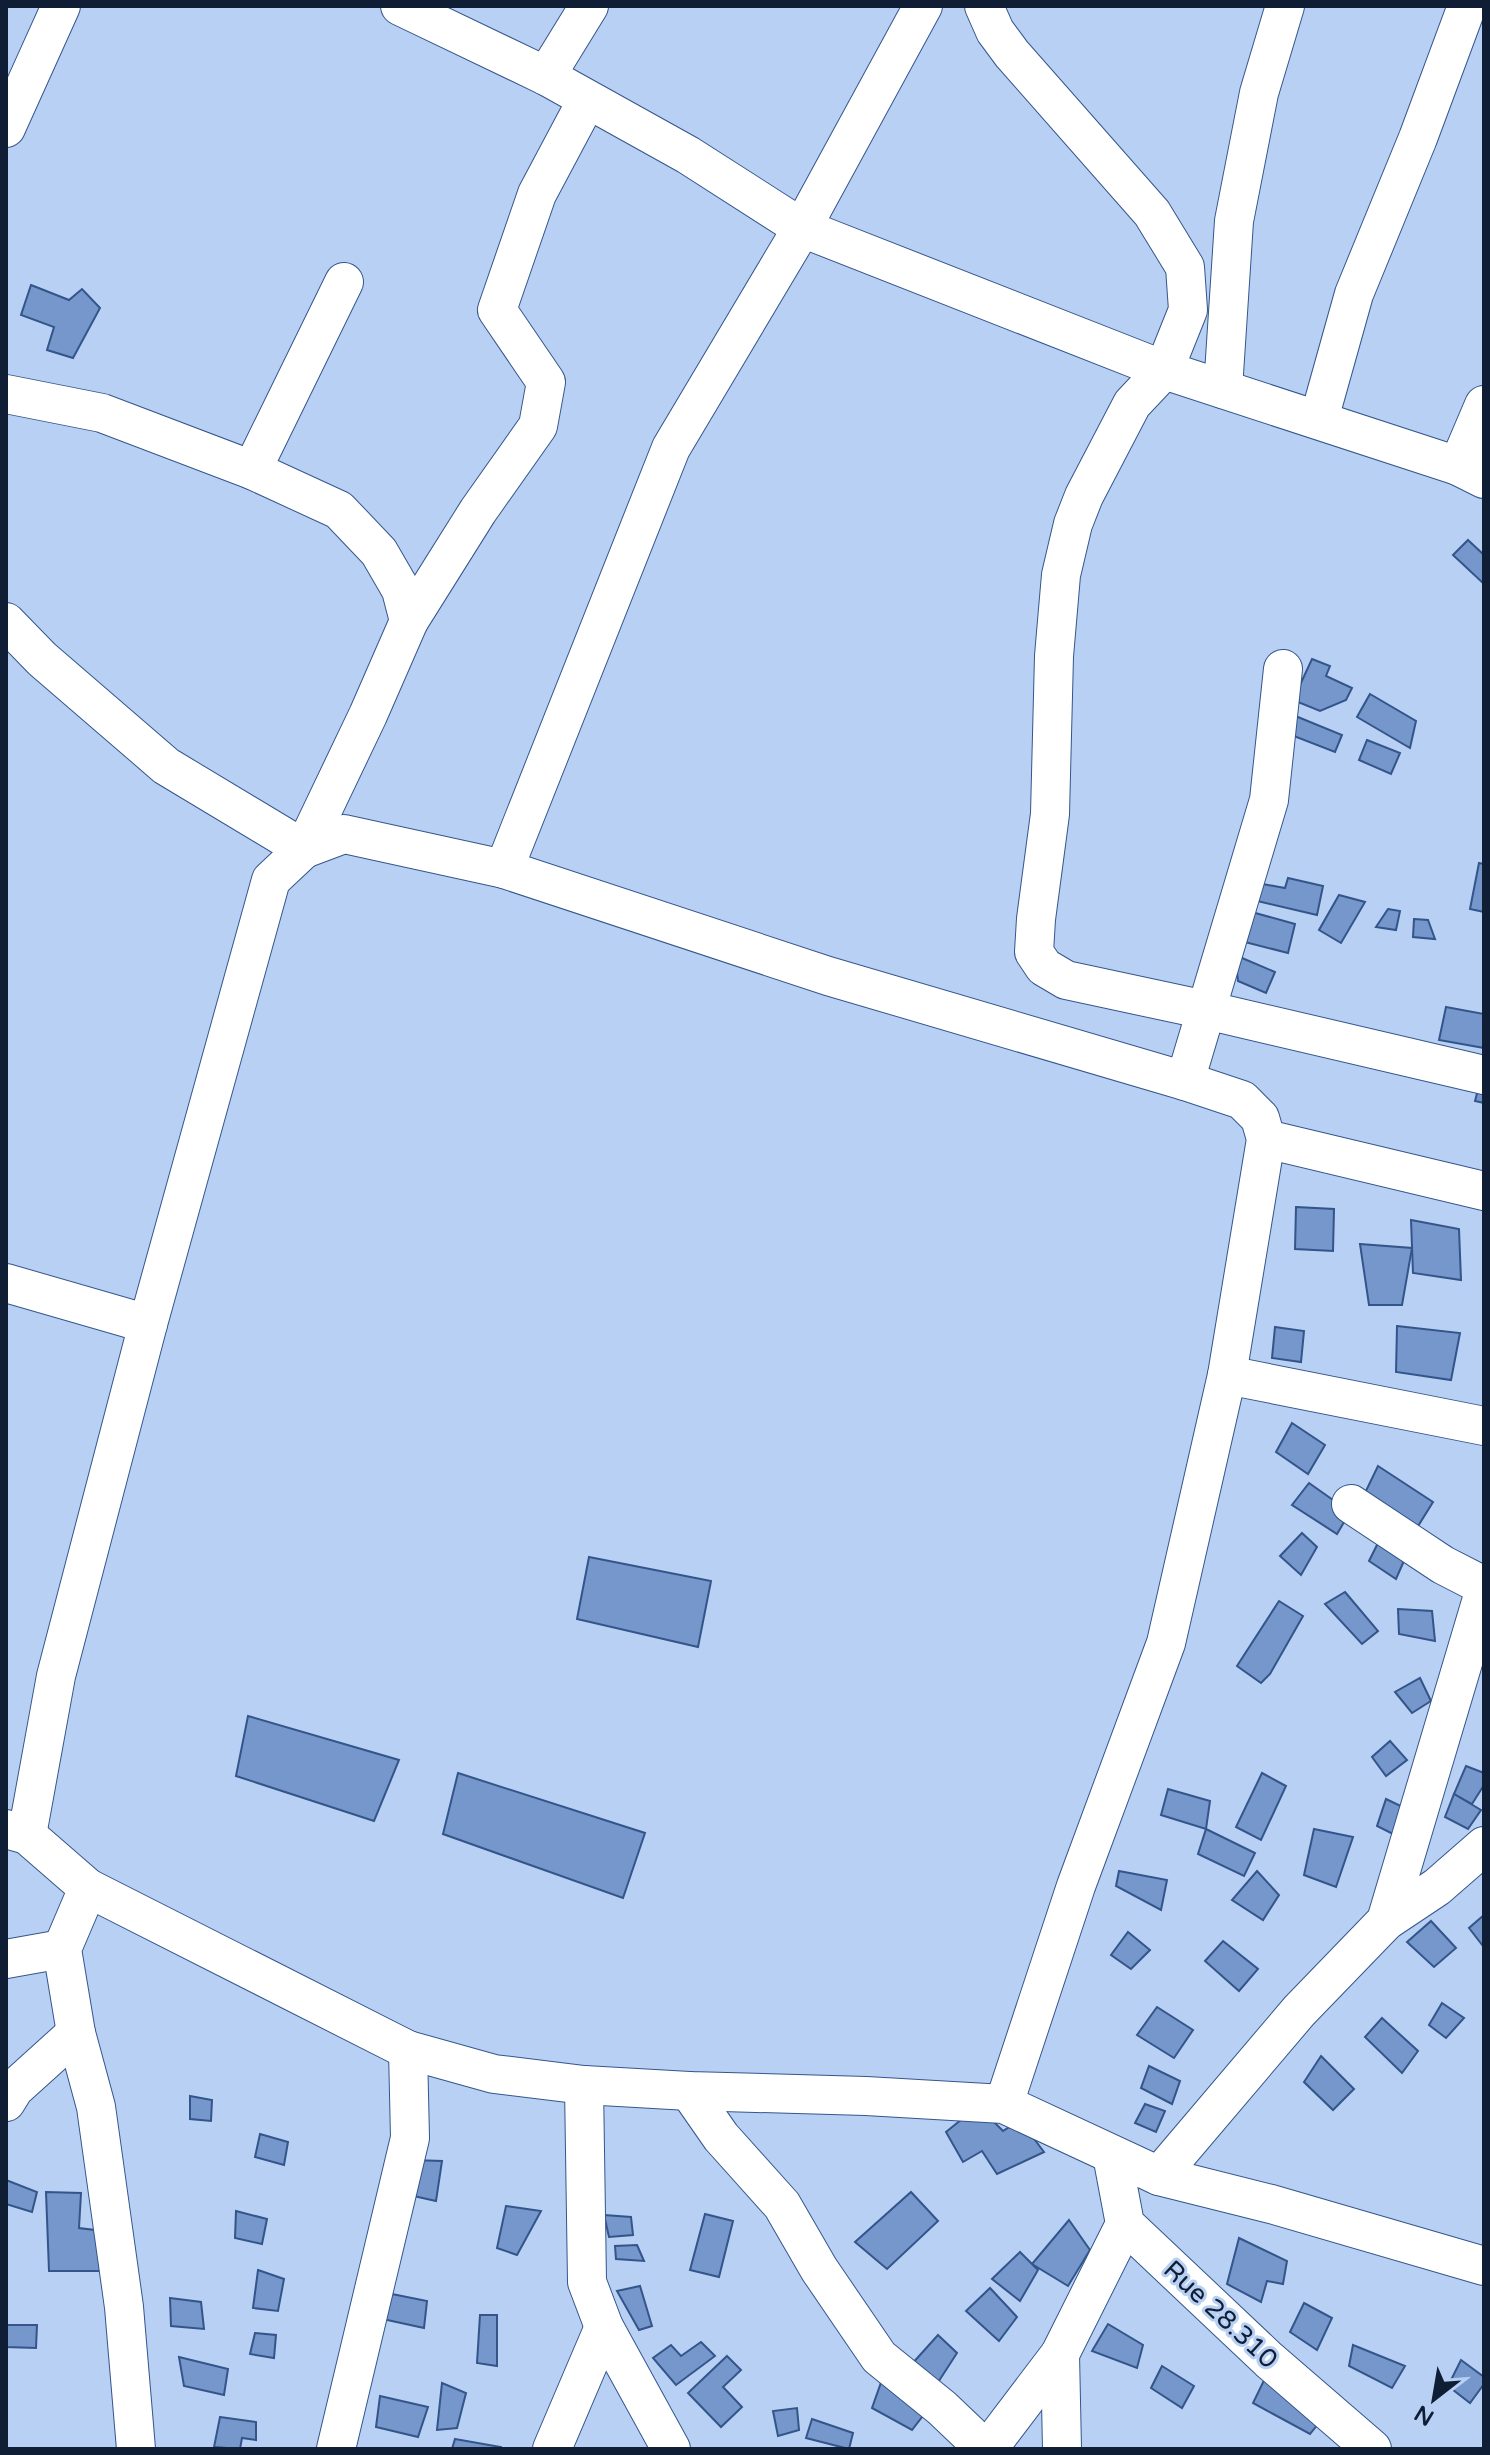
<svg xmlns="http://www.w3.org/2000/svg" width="1490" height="2455" font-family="'Varela Round',sans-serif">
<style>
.building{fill:#7597cc;stroke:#335589;stroke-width:2}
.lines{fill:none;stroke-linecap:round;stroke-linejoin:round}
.street-casing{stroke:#35568b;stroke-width:40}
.street{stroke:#fff;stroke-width:38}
.labels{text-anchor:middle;stroke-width:6;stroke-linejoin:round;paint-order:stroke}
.street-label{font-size:26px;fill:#0f1e34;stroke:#b8d0f4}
</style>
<rect width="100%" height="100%" fill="#b8d0f4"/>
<g class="building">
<path d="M31,285l38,15 13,-11 18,19 -27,50 -26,-8 7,-23 -33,-12z"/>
<path d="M1468,540l16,15v29l-31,-29z"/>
<path d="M1312,659l18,7 -4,10 26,12 -6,12 -26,11 -27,-11z"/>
<path d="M1370,694l46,27 -6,27 -53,-31z"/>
<path d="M1293,715l49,20 -7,17 -49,-19z"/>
<path d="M1367,740l33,13 -9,21 -32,-14z"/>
<path d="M1479,863l5,1v48l-14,-3z"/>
<path d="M1288,878l35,8 -6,29 -64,-15 4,-17 28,5z"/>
<path d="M1339,895l26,7 -24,41 -22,-13z"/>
<path d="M1388,909l12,2 -4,19 -20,-3z"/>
<path d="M1248,911l47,13 -7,29 -47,-12z"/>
<path d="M1414,919l14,1 7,19 -22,-2z"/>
<path d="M1235,955l40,17 -9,21 -28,-12z"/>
<path d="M1446,1007l38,7v34l-45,-8z"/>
<path d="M1481,1078l3,1v24l-9,-2z"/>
<path d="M1296,1207l38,2 -1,42 -38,-2z"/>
<path d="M1411,1220l48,9 2,51 -48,-7z"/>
<path d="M1360,1244l52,4 -10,57h-33z"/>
<path d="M1397,1326l63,7 -9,47 -55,-8z"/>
<path d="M1275,1327l29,4 -3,31 -29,-4z"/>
<path d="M1292,1423l33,22 -17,29 -32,-22z"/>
<path d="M1378,1466l55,36 -18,29 -53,-32z"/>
<path d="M1309,1483l41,29 -13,22 -45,-29z"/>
<path d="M1302,1533l15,14 -16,28 -21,-19z"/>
<path d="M1381,1537l26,17 -11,25 -27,-18z"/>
<path d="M589,1557l122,24 -13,66 -121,-28z"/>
<path d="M1345,1592l33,39 -16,13 -37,-40z"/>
<path d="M1279,1601l24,15 -33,58 -9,9 -24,-17z"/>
<path d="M1398,1609l34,2 3,30 -36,-7z"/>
<path d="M1420,1678l11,23 -19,12 -17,-21z"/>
<path d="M248,1716l151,44 -25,61 -138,-45z"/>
<path d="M1390,1741l17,19 -21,16 -14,-19z"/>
<path d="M1466,1766l18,7v12l-12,19 -18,-10z"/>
<path d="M458,1773l187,60 -22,65 -180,-64z"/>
<path d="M1262,1773l24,13 -25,54 -25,-13z"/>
<path d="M1168,1789l42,12 -4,28 -45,-14z"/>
<path d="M1454,1794l27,16 -13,19 -23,-12z"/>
<path d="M1386,1799l19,9 -6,29 -22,-11z"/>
<path d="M1206,1829l49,24 -11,23 -46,-22z"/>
<path d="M1314,1829l39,8 -17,50 -32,-12z"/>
<path d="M1119,1871l48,9 -6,30 -45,-24z"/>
<path d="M1257,1871l22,24 -16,25 -31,-20z"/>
<path d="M1484,1915v31h-1l-14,-18z"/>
<path d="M1431,1921l25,27 -22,19 -27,-25z"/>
<path d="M1128,1932l22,18 -19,19 -20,-14z"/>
<path d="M1223,1941l35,28 -19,22 -34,-30z"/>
<path d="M1442,2003l22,15 -18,20 -17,-13z"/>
<path d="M1157,2007l36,23 -19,28 -37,-23z"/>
<path d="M1382,2018l36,33 -16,22 -37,-36z"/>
<path d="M1321,2056l33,33 -21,21 -29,-28z"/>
<path d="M1149,2066l31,15 -8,23 -31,-16z"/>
<path d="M190,2096l22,4 -1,21 -21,-2z"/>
<path d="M1145,2104l20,7 -9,21 -21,-9z"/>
<path d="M978,2106l25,25 17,-11 24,32 -47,22 -15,-23 -19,11 -17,-30z"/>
<path d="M260,2134l28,8 -4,23 -29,-8z"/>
<path d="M412,2160l30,1 -6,40 -27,-6z"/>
<path d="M6,2180l31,12 -5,20 -26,-8z"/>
<path d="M46,2192l35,1 -2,35 24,3 -2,40h-52z"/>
<path d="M911,2192l27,29 -51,48 -32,-27z"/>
<path d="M506,2206l35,5 -24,44 -20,-7z"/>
<path d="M236,2211l31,8 -5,25 -27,-6z"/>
<path d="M705,2214l28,7 -14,56 -29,-7z"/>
<path d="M604,2215l27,2 2,18 -24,2z"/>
<path d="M1069,2220l21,30 -22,36 -36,-22z"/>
<path d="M1239,2238l48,23 -4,23 -16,-3 -6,21 -34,-18z"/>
<path d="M637,2245l7,16 -28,-2 -1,-13z"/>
<path d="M1020,2252l18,18 -18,31 -28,-22z"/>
<path d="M258,2270l26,9 -6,32 -25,-3z"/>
<path d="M640,2286l12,40 -13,4 -22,-39z"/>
<path d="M990,2288l27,29 -18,24 -33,-30z"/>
<path d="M382,2292l45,9 -3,27 -46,-10z"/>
<path d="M170,2298l31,4 3,27 -33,-3z"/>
<path d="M1304,2303l28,15 -15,32 -27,-18z"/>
<path d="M480,2315h17v51l-20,-3z"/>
<path d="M1108,2324l35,21 -6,23 -45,-17z"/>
<path d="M6,2325h31l-1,23 -30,-1z"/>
<path d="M255,2333l21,2 -2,23 -24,-4z"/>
<path d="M938,2335l19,18 -22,34 -24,-22z"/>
<path d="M701,2342l14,14 -39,29 -23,-27 18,-13 10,11z"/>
<path d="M1353,2345l52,21 -13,22 -43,-22z"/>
<path d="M727,2356l14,14 -18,17 19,20 -21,20 -33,-34z"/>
<path d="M179,2357l49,12 -4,26 -40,-9z"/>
<path d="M1461,2360l23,17v7l-14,19 -22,-17z"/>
<path d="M1162,2366l32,20 -12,22 -31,-20z"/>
<path d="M1269,2370l57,44 -16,20 -57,-31z"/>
<path d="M884,2374l48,30 -20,26 -40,-22z"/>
<path d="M442,2383l24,10 -9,35 -20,2z"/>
<path d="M380,2396l48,11 -10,30 -42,-10z"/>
<path d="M797,2408l2,22 -21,6 -5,-25z"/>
<path d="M220,2417l36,5v18l-14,-2 -2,11 -26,-2z"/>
<path d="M812,2419l41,14 -4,16 -43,-11z"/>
<path d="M455,2439l46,8v2h-49z"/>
</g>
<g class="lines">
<defs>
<g id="street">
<path d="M400,6l146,70 142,79 114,73 362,142 294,96 26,13"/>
<path d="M923,6l-121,222 -131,220 -167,421 324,107 357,105 57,19 18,18 6,21 -39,236 -61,268 -90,243 -72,218"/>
<path d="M984,6l11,25 17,23 140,159 33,54 3,43 -24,60 -32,34 -48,92 -11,28 -12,51 -7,81 -4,158 -14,105 -2,33 10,15 22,13 140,30 278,65"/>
<path d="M546,76l43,-70"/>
<path d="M6,128l55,-122"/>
<path d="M1223,389l11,-168 25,-128 26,-87"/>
<path d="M6,394l96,19 150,57 87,40 40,42 22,38 8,31 -41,94 -64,134 -33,31 -123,444 -92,352 -29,159"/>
<path d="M1319,419l35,-125 64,-156 49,-132"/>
<path d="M1458,466l26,-61"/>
<path d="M252,470l92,-188"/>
<path d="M409,621l69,-110 60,-85 8,-44 -49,-72 40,-116 50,-94"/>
<path d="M6,622l36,37 124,107 138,83"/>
<path d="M304,849l40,-15 160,35"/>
<path d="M1185,1081l84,-281 14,-131"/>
<path d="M1266,1139l218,52"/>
<path d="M6,1283l142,41"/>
<path d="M1227,1375l257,51"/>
<path d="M1351,1504l92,61 41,21"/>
<path d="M6,1829l21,6 61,53 320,162 86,24 90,11 105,6 177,5 138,8 155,72 112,28 213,62"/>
<path d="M88,1888l-26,61 14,84 20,74 28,200 12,142"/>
<path d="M1386,1921l98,-329"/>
<path d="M6,1959l56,-10"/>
<path d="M584,2085l3,197 17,45 67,122"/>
<path d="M689,2091l32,46 61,68 37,64 60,88 63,51 43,41"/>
<path d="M6,2102l8,-13 62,-56"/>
<path d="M1112,2155l13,69 144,136 103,89"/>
<path d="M1159,2176l140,-165 87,-90 51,-34 47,-41"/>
<path d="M1060,2354l2,95"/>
<path d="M336,2449l74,-311 -2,-88"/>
<path d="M552,2449l52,-122"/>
<path d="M988,2449l72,-95 65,-130"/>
</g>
</defs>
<use href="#street" class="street-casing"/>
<use href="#street" class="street"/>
</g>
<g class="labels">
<g class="street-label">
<text transform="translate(1221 2314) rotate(43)" y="9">Rue 28.310</text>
</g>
</g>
<rect width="1490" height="2455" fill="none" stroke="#0f1e34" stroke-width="16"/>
<g transform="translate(1434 2399) rotate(211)" stroke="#b8d0f4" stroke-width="6" paint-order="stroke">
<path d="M0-6L14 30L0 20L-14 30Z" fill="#0f1e34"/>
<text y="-12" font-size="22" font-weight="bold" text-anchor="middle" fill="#0f1e34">N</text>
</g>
</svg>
